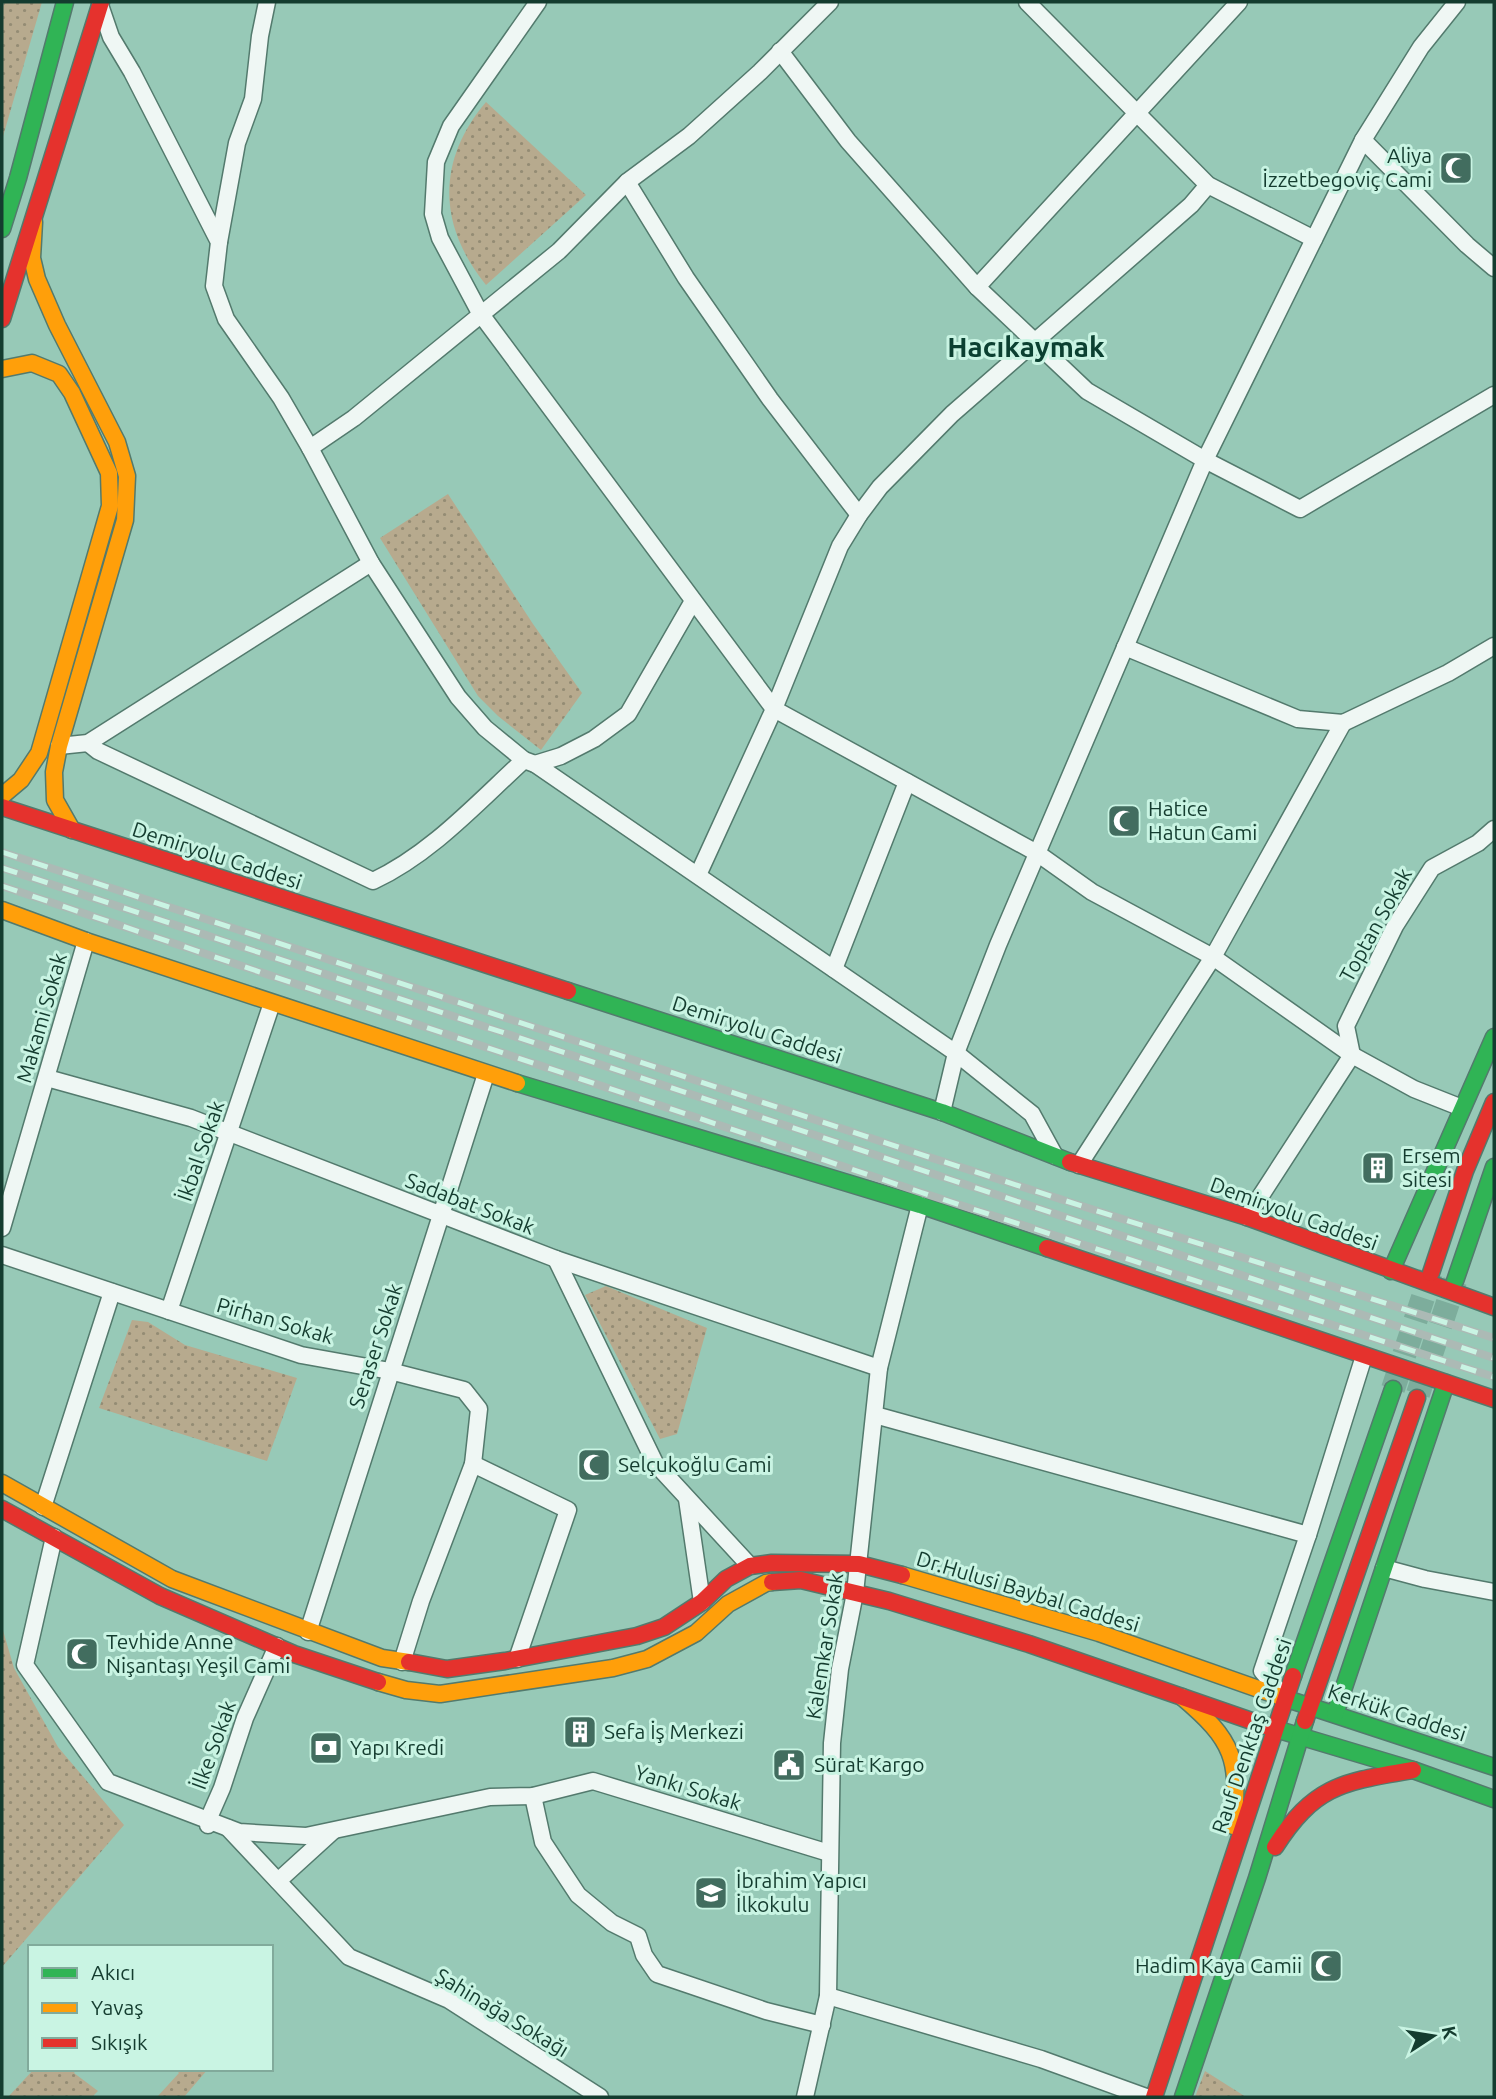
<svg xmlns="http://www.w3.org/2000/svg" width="1496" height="2099" font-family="Ubuntu,sans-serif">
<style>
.grass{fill:url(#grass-dots)}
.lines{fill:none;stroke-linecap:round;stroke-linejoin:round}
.primary-tunnel{stroke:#7dad9c;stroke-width:24;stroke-dasharray:24 12;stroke-linecap:butt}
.street-casing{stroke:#537a6d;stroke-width:19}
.fast-casing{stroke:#537a6d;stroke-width:19}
.slow-casing{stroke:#537a6d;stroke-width:19}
.jam-casing{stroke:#537a6d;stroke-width:19}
.street{stroke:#eff7f4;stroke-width:16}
.fast{stroke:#30b455;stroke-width:16}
.slow{stroke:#ff9f0a;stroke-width:16}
.jam{stroke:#e5322d;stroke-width:16}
.rail-casing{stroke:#acbab5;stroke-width:8}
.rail{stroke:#c9f4e3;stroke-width:5;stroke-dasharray:16;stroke-linecap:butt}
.labels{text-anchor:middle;stroke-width:6;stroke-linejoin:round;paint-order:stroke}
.poi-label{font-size:21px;fill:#143c2f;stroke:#c9f4e3;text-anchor:start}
.street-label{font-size:21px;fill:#143c2f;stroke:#c9f4e3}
.district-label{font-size:28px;font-weight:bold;fill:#0b4031;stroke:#c9f4e3}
</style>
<defs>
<pattern id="grass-dots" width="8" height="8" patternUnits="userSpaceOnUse" patternTransform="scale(1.75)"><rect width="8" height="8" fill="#b7aa8e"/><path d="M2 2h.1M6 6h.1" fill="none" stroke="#948c74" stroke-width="1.8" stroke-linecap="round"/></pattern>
</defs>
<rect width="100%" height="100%" fill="#97c9b7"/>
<g class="grass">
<path d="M4,2h38l-40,138v-130z"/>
<path d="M486,102l100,93 -100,90c-48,-59 -50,-124 0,-183z"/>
<path d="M448,494l85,130 49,69 -41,57 -43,-34 -20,-20 -98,-158z"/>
<path d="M606,1286l101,42 -30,106 -17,5 -75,-144z"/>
<path d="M132,1320l16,2 37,23 112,33 -30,83 -168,-53z"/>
<path d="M2,1627l12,41 44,79 66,78 -122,142z"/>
<path d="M34,2069h43l-3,4 24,18 -6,6h-84z"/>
<path d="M175,2069h33l-24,28h-27l22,-24z"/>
<path d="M1205,2071l41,26h-51z"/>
</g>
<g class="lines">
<g class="primary-tunnel">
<path d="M1393,1389l38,-116"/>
<path d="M1418,1394l37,-113"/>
</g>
<defs>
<g id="street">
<path d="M538,2l-87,124 -15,36 -3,52 7,24 40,75 294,396 263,144 55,39 121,65 139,98 62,34 48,19"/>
<path d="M1027,2l181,183 106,54"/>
<path d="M100,5l11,32 21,35 87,170 -5,44 12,33 55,79 29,50 61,115 87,134 27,31 39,32 11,4 421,289 76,61 23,42"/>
<path d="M780,51l68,90 129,146 110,104 118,69 95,49 194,-114"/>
<path d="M1363,140l104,105 27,23"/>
<path d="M627,182l59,96 84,121 89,116"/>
<path d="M219,242l18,-99 16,-44 7,-63 7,-34"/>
<path d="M977,287l262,-285"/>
<path d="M310,448l44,-30 205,-167 68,-69 62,-46 71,-64 70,-70"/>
<path d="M1125,647l173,72 45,4 105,-50 46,-27"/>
<path d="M88,743l10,8 275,130c58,-27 104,-78 151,-121"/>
<path d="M59,746l29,-3 283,-180"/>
<path d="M535,764l26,-8 33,-17 34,-25 65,-113"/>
<path d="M698,875l76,-166 66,-163 19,-31 21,-28 72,-73 239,-209 17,-20"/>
<path d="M834,969l73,-187"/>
<path d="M47,1078l144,40 365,141 323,109"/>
<path d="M942,1112l14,-59 42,-108 207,-485 158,-320 58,-93 36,-45"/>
<path d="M1079,1165l134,-208 130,-234"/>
<path d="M1247,1217l105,-162 -6,-29 49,-100 37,-58 46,-25 16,-14"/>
<path d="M2,1228l84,-287"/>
<path d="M2,1255l299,100 89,16 74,19 15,19 -6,55"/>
<path d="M556,1259l99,204 95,103"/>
<path d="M169,1311l103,-308"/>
<path d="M875,1415l433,120"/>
<path d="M687,1499l15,103"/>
<path d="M43,1507l69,-215"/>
<path d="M54,1537l-29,128 83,117 131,50 67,4 184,-39 43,-1 60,-15 236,72"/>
<path d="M1384,1568l41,11 69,13"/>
<path d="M308,1632l178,-558"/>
<path d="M402,1662l19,-61 52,-137 95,46 -51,149"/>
<path d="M1284,1697l-22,-26 46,-136 56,-179"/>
<path d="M533,1796l10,46 35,53 34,28 26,13 6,19 13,19 109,37 56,14"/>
<path d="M208,1825v-5l14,-32 23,-70 32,-72"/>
<path d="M228,1828l121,129 100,43 151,97"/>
<path d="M278,1881l55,-50"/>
<path d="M828,1996l213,63 105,38"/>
<path d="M805,2097l23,-101 4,-253 8,-74 15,-76 24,-225 41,-163"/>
</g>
<g id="fast">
<path d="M2,229l16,-51 47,-176"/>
<path d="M568,991l374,121 128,50"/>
<path d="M517,1083l403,122 127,43"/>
<path d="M1391,1271l103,-234"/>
<path d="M1455,1281l39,-114"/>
<path d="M1293,1676l100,-287"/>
<path d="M1284,1698l210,69"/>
<path d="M1335,1714l111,-331"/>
<path d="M1269,1727l144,43 81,29"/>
<path d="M1183,2097l74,-219 48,-157"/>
</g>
<g id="slow">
<path d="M34,222l-2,36 5,21 20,46 60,117 10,34 -2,44 -66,226 -5,26 1,28 17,30"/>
<path d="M2,369l30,-6 27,11 13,19 37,80 1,33 -71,247 -18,27 -19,16"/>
<path d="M2,910l84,31 431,142"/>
<path d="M2,1483l170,96 210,79 27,4"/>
<path d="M902,1575l197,58 185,65"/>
<path d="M378,1682l28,8 34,4 173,-26 34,-9 49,-26 32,-29 38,-21 6,-1"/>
<path d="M1182,1697c52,44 58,62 51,129"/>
</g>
<g id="jam">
<path d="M2,319l99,-317"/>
<path d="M2,807l566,184"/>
<path d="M1070,1162l177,55 247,90"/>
<path d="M1047,1248l447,151"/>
<path d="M1431,1273l34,-102 29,-69"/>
<path d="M2,1509l158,87 134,58 84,28"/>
<path d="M772,1582l29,-2 88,21 140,43 240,83"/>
<path d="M409,1662l38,7 58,-8 132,-25 27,-9 38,-25 24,-23 24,-13 22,-3 87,1 43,11"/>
<path d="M1305,1721l112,-323"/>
<path d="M1275,1847c40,-63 69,-65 138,-77"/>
<path d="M1154,2097l139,-421"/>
</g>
</defs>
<use href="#street" class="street-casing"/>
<use href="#fast" class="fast-casing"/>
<use href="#slow" class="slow-casing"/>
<use href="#jam" class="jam-casing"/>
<use href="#street" class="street"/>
<use href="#fast" class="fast"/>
<use href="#slow" class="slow"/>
<use href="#jam" class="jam"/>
<defs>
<g id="rail">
<path d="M2,852l905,298 587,188"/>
<path d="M2,868l1492,490"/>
<path d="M2,886l918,306 574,185"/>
</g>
</defs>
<use href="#rail" class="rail-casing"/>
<use href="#rail" class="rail"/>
</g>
<defs>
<symbol id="mosque-square" viewBox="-11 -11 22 22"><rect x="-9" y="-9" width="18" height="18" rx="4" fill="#426d5f" stroke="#c9f4e3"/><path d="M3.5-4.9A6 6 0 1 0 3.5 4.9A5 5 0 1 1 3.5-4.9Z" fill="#fff"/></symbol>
<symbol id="building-square" viewBox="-11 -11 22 22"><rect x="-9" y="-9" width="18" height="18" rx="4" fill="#426d5f" stroke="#c9f4e3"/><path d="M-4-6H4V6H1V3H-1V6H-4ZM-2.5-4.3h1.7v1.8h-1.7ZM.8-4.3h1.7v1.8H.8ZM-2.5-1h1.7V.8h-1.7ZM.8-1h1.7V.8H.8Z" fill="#fff"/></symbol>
<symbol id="bank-square" viewBox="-11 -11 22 22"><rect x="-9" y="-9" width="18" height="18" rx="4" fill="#426d5f" stroke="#c9f4e3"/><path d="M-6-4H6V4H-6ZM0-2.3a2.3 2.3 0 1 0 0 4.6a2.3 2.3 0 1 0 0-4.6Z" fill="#fff"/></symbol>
<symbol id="civic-square" viewBox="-11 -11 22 22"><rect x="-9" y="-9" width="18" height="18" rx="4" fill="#426d5f" stroke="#c9f4e3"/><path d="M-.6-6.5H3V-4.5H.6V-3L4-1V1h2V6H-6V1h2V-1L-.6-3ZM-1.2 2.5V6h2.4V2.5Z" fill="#fff"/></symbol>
<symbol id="school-square" viewBox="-11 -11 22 22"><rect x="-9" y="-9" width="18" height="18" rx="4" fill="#426d5f" stroke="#c9f4e3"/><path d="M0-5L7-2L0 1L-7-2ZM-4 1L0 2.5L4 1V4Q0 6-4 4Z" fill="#fff"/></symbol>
</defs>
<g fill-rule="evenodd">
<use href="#mosque-square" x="1437" y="149" width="38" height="38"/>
<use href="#mosque-square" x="1105" y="802" width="38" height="38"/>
<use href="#building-square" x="1359" y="1149" width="38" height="38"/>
<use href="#mosque-square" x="575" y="1446" width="38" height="38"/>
<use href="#mosque-square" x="63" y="1635" width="38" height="38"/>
<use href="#building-square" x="561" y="1713" width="38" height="38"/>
<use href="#bank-square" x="307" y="1729" width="38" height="38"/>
<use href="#civic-square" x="770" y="1746" width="38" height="38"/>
<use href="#school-square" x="692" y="1874" width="38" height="38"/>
<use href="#mosque-square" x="1307" y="1947" width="38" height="38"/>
</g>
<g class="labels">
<g class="poi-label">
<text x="1432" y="163" text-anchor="end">Aliya<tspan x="1432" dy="24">İzzetbegoviç Cami</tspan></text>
<text x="1148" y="816">Hatice<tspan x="1148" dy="24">Hatun Cami</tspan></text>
<text x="1402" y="1163">Ersem<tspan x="1402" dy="24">Sitesi</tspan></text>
<text x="618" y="1472">Selçukoğlu Cami</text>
<text x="106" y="1649">Tevhide Anne<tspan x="106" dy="24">Nişantaşı Yeşil Cami</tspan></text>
<text x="604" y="1739">Sefa İş Merkezi</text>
<text x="350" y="1755">Yapı Kredi</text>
<text x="814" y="1772">Sürat Kargo</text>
<text x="736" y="1888">İbrahim Yapıcı<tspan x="736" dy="24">İlkokulu</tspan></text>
<text x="1302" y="1973" text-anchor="end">Hadim Kaya Camii</text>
</g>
<g class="street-label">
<text transform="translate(217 856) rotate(18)" y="7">Demiryolu Caddesi</text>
<text transform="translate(1376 925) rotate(-61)" y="7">Toptan Sokak</text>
<text transform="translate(42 1018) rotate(-74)" y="7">Makami Sokak</text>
<text transform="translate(757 1030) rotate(18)" y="7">Demiryolu Caddesi</text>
<text transform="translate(201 1151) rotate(-71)" y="7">İkbal Sokak</text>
<text transform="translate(470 1204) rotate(21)" y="7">Sadabat Sokak</text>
<text transform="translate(1294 1214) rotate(20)" y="7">Demiryolu Caddesi</text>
<text transform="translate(275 1321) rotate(16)" y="7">Pirhan Sokak</text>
<text transform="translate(376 1346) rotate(-72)" y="7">Seraser Sokak</text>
<text transform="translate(1028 1592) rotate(17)" y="7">Dr.Hulusi Baybal Caddesi</text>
<text transform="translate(825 1646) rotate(-81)" y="7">Kalemkar Sokak</text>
<text transform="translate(1397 1713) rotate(18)" y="7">Kerkük Caddesi</text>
<text transform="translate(1252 1736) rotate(-71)" y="7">Rauf Denktaş Caddesi</text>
<text transform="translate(214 1745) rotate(-70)" y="7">İlke Sokak</text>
<text transform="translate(688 1788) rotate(17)" y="7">Yankı Sokak</text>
<text transform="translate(502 2013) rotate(31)" y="7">Şahinağa Sokağı</text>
</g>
<g class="district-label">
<text x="1026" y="357">Hacıkaymak</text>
</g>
</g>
<rect width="1496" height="2099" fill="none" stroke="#143c2f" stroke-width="7"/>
<rect x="28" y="1945" width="245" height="126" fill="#c9f4e3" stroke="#81aa9b" stroke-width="2"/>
<rect x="42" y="1968" width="35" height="10" fill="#30b455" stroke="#81aa9b" stroke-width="2"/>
<text x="91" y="1980" font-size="21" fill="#143c2f">Akıcı</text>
<rect x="42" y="2003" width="35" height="10" fill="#ff9f0a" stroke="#81aa9b" stroke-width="2"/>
<text x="91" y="2015" font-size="21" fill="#143c2f">Yavaş</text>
<rect x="42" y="2038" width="35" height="10" fill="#e5322d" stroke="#81aa9b" stroke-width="2"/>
<text x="91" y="2050" font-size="21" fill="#143c2f">Sıkışık</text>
<g transform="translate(1433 2036) rotate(78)" stroke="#c9f4e3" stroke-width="5" paint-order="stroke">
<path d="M0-5L12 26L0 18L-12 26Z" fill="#143c2f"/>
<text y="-10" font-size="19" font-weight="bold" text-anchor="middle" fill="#143c2f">K</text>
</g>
</svg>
